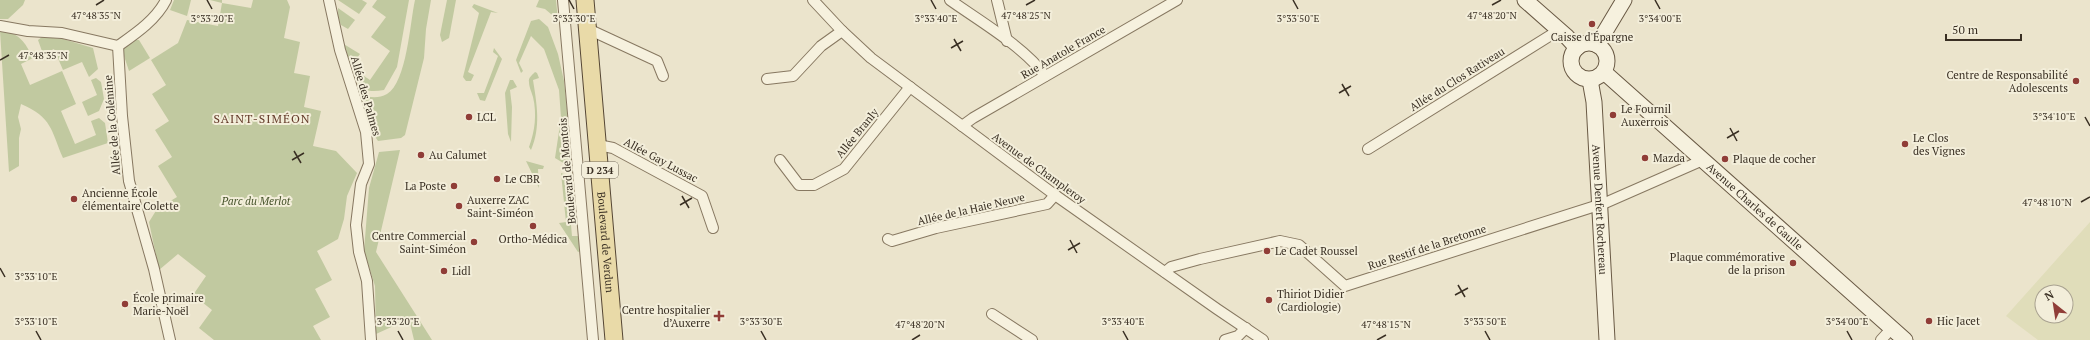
<svg xmlns="http://www.w3.org/2000/svg" width="2090" height="340" font-family="'PT Serif',serif">
<style>
.farmland{fill:#e0ddba;fill-rule:evenodd}
.green{fill:#c1c9a0}
.lines{fill:none;stroke-linecap:round;stroke-linejoin:round}
.street-casing{stroke:#877861;stroke-width:12}
.secondary-casing{stroke:#695944;stroke-width:17}
.primary-casing{stroke:#554634;stroke-width:19}
.street{stroke:#f6f1de;stroke-width:10}
.secondary{stroke:#f6f1de;stroke-width:15}
.primary{stroke:#e9daa8;stroke-width:17}
.ticks{fill:none;stroke:#392f23;stroke-width:1.5}
.poi-dot{fill:#903d37;stroke:#f3eeda;stroke-width:1.5}
.labels{text-anchor:middle;stroke-width:4;stroke-linejoin:round;paint-order:stroke}
.shield{fill:#f3eeda;stroke:#71685a;stroke-width:1}
.shield-label{font-size:10px;font-weight:bold;fill:#392f23}
.poi-label{font-size:11px;fill:#392f23;stroke:#f3eeda;text-anchor:start}
.street-label{font-size:11px;fill:#392f23;stroke:#f3eeda}
.park-label{font-size:11px;font-style:italic;fill:#46532b;stroke:#f3eeda}
.neighbourhood-label{font-size:12px;letter-spacing:1px;fill:#613726;stroke:#f3eeda}
.ticks-label{font-size:10px;text-anchor:middle;fill:#392f23;stroke:#f3eeda;stroke-width:4;stroke-linejoin:round;paint-order:stroke}
</style>
<rect width="100%" height="100%" fill="#ebe4cc"/>
<path class="farmland" d="M2090,222v118h-52l-32,-24zM2042,292h24v24h-24z"/>
<g class="green">
<path d="M0,0h25l-2,5 -15,14h-8z"/>
<path d="M174,0h17l-4,16 -17,-6z"/>
<path d="M210,0h12v3l29,5 2,-8h34l3,7 -6,31 16,4 -6,31 16,3 -6,31 17,4 -8,35 23,5 21,22 -10,23 -3,23 -6,20 -21,12 15,29 -17,9 15,28 -17,9 8,14h-107l-15,-12 13,-18 -19,-15 13,-19 -28,-22 -19,16 -10,-48 8,-13 20,-12 -19,-31 14,-9 -17,-27 14,-9 -17,-27 14,-9 -15,-25 27,-17 9,-23 31,6 4,-23z"/>
<path d="M338,0h24l5,3 -8,11z"/>
<path d="M377,0h32l-12,67 -13,23c-18,3 -28,0 -29,-20l15,10 20,-29 -19,-14 15,-20 -14,-10z"/>
<path d="M415,0h16l-5,29 -2,29 -19,77 -4,3 -23,3 -6,-9 -12,-37c9,2 18,4 27,-1 20,-12 23,-72 28,-94z"/>
<path d="M447,0h9l-7,38 -7,4 -2,-7z"/>
<path d="M539,0h17l2,20 -13,-11 -9,-2z"/>
<path d="M474,4l24,9 -7,-1 -23,60 6,3 -3,6h-5l-3,-4 16,-64 -7,-6z"/>
<path d="M338,8l17,12 -7,9 -7,-4 -3,-8z"/>
<path d="M539,19l9,8 10,27 6,27 8,74 -2,9h-5l-10,-6 6,-40 -2,-28 -15,-41 -13,-13 -12,27 4,8 -2,2 -5,-13 15,-39z"/>
<path d="M0,31c19,1 25,11 33,27l-12,6 9,21 32,-14 14,33 -15,7 14,33 21,-9 -5,-14 8,-3 6,5 3,20 -45,15c-12,-28 -11,-41 -42,-54l-3,13 3,12 -2,9v28l-10,6z"/>
<path d="M42,37l21,2 30,9 5,21 -9,8 -7,-15 -19,8 -9,-21 -11,5 -5,-14z"/>
<path d="M135,40h4l11,18 -21,13 -7,-21 5,-7z"/>
<path d="M342,43l18,11 -8,11 -6,-8z"/>
<path d="M494,48l8,11 -17,42 -5,-1 -3,-7h7l14,-37 -5,-4z"/>
<path d="M535,72l2,1 2,5 -6,2c4,25 8,47 -2,70l-2,-3c6,-16 8,-33 4,-50 -1,-4 -4,-10 -4,-15 -1,-4 3,-7 6,-10z"/>
<path d="M96,78l5,4 3,17 -5,12 -11,5 -6,-14 15,-7 -6,-15z"/>
<path d="M510,80h3l4,7 -7,3 2,17 -1,35 -3,-8 -3,-41z"/>
<path d="M400,150l-24,102 56,88h-18l-5,-21 -33,15 -1,-48 -11,-35 5,-63 10,-36z"/>
<path d="M526,161l18,5 -1,3h-5l1,19z"/>
<path d="M561,173l11,4 1,3 -6,1 5,55h8l1,15 -3,1 -19,-29 7,-1z"/>
</g>
<g class="lines">
<defs>
<g id="street">
<path d="M329,0l11,50 26,82 3,32 -8,20 -5,41 3,27 8,29 4,59"/>
<path d="M563,0l30,340"/>
<path d="M813,0l29,31 29,27 184,137 162,114 46,31"/>
<path d="M950,0c28,20 76,48 95,76"/>
<path d="M997,0l10,41"/>
<path d="M0,26l28,5 34,2 56,13c17,-12 38,-26 48,-46"/>
<path d="M588,29l69,32 6,15"/>
<path d="M118,46l4,70 7,65 25,88 16,71"/>
<path d="M767,79l26,-3 28,-30 21,-15"/>
<path d="M962,126l11,-8 204,-118"/>
<path d="M598,145l15,3 89,48 11,32"/>
<path d="M1368,149l191,-119"/>
<path d="M780,160l19,25h15l30,-16 66,-82"/>
<path d="M888,239l4,2 44,-13 111,-24 8,-9"/>
<path d="M1165,272l6,-5 29,-8 80,-18 19,4 46,41 260,-83 98,-43"/>
<path d="M992,314l40,26"/>
<path d="M1225,340l13,-4 8,-8"/>
<path d="M1881,340l11,-12"/>
</g>
<g id="secondary">
<path d="M1525,0l42,37 10,11"/>
<circle cx="1589" cy="61" r="18"/>
<path d="M1597,45l27,-45"/>
<path id="s1" d="M1604,72l301,268"/>
<path id="s2" d="M1590,80l4,22 13,238"/>
</g>
<g id="primary">
<path id="s3" d="M585,0l29,340"/>
</g>
</defs>
<use href="#street" class="street-casing"/>
<use href="#secondary" class="secondary-casing"/>
<use href="#primary" class="primary-casing"/>
<use href="#street" class="street"/>
<use href="#secondary" class="secondary"/>
<use href="#primary" class="primary"/>
</g>
<path class="ticks" d="M207,0l5,9M569,0l5,9M931,0l5,9M1293,0l5,9M1655,0l5,9M96,5l8,-5M1026,5l9,-5M1492,5l9,-5M954,39l7,12M951,48l12,-7M0,60l9,-5M1342,84l7,12M1339,93l12,-7M2085,117l5,9M1730,128l7,13M1727,138l12,-7M294,151l7,12M292,160l12,-7M682,196l7,12M2081,202l9,-5M680,205l12,-7M1070,240l7,13M1068,250l12,-7M0,268l5,9M1458,285l7,12M1455,295l13,-7M36,331l5,9M398,331l5,9M761,331l5,9M1123,331l5,9M1485,331l5,9M1847,331l5,9M912,340l8,-5M1377,340l9,-5"/>
<g class="poi-dot">
<circle cx="1592" cy="24" r="4"/>
<circle cx="2076" cy="81" r="4"/>
<circle cx="1613" cy="115" r="4"/>
<circle cx="469" cy="117" r="4"/>
<circle cx="1905" cy="144" r="4"/>
<circle cx="421" cy="155" r="4"/>
<circle cx="1645" cy="158" r="4"/>
<circle cx="1725" cy="159" r="4"/>
<circle cx="497" cy="179" r="4"/>
<circle cx="454" cy="186" r="4"/>
<circle cx="74" cy="199" r="4"/>
<circle cx="459" cy="206" r="4"/>
<circle cx="533" cy="226" r="4"/>
<circle cx="474" cy="242" r="4"/>
<circle cx="1267" cy="251" r="4"/>
<circle cx="1793" cy="263" r="4"/>
<circle cx="444" cy="271" r="4"/>
<circle cx="1269" cy="300" r="4"/>
<circle cx="125" cy="304" r="4"/>
<path d="M717 310h4v4h4v4h-4v4h-4v-4h-4v-4h4z"/>
<circle cx="1929" cy="321" r="4"/>
</g>
<g class="labels">
<rect class="shield" x="582" y="162" width="36" height="16" rx="3"/>
<g class="shield-label">
<text x="600" y="174">D 234</text>
</g>
<g class="poi-label">
<text x="1592" y="41" text-anchor="middle">Caisse d'Épargne</text>
<text x="2068" y="79" text-anchor="end">Centre de Responsabilité<tspan x="2068" dy="13">Adolescents</tspan></text>
<text x="1621" y="113">Le Fournil<tspan x="1621" dy="13">Auxerrois</tspan></text>
<text x="477" y="121">LCL</text>
<text x="1913" y="142">Le Clos<tspan x="1913" dy="13">des Vignes</tspan></text>
<text x="429" y="159">Au Calumet</text>
<text x="1653" y="162">Mazda</text>
<text x="1733" y="163">Plaque de cocher</text>
<text x="505" y="183">Le CBR</text>
<text x="446" y="190" text-anchor="end">La Poste</text>
<text x="82" y="197">Ancienne École<tspan x="82" dy="13">élémentaire Colette</tspan></text>
<text x="467" y="204">Auxerre ZAC<tspan x="467" dy="13">Saint-Siméon</tspan></text>
<text x="466" y="240" text-anchor="end">Centre Commercial<tspan x="466" dy="13">Saint-Siméon</tspan></text>
<text x="533" y="243" text-anchor="middle">Ortho-Médica</text>
<text x="1275" y="255">Le Cadet Roussel</text>
<text x="1785" y="261" text-anchor="end">Plaque commémorative<tspan x="1785" dy="13">de la prison</tspan></text>
<text x="452" y="275">Lidl</text>
<text x="1277" y="298">Thiriot Didier<tspan x="1277" dy="13">(Cardiologie)</tspan></text>
<text x="133" y="302">École primaire<tspan x="133" dy="13">Marie-Noël</tspan></text>
<text x="710" y="314" text-anchor="end">Centre hospitalier<tspan x="710" dy="13">d’Auxerre</tspan></text>
<text x="1937" y="325">Hic Jacet</text>
</g>
<g class="street-label">
<text transform="translate(1063 52) rotate(-30)" y="4">Rue Anatole France</text>
<text transform="translate(1457 79) rotate(-32)" y="4">Allée du Clos Rativeau</text>
<text transform="translate(366 96) rotate(74)" y="4">Allée des Palmes</text>
<text transform="translate(112 125) rotate(-95)" y="4">Allée de la Colémine</text>
<text transform="translate(857 133) rotate(-51)" y="4">Allée Branly</text>
<text transform="translate(661 160) rotate(28)" y="4">Allée Gay Lussac</text>
<text transform="translate(1039 168) rotate(36)" y="4">Avenue de Champleroy</text>
<text transform="translate(567 171) rotate(-95)" y="4">Boulevard de Montois</text>
<text dy="4" stroke="none"><textPath href="#s1" startOffset="202">Avenue Charles de Gaulle</textPath></text>
<text transform="translate(971 209) rotate(-13)" y="4">Allée de la Haie Neuve</text>
<text dy="4" stroke="none"><textPath href="#s2" startOffset="130">Avenue Denfert Rochereau</textPath></text>
<text dy="4" stroke="none"><textPath href="#s3" startOffset="243">Boulevard de Verdun</textPath></text>
<text transform="translate(1427 247) rotate(-18)" y="4">Rue Restif de la Bretonne</text>
</g>
<g class="park-label">
<text x="256" y="205">Parc du Merlot</text>
</g>
<g class="neighbourhood-label">
<text x="262" y="123">SAINT-SIMÉON</text>
</g>
</g>
<g class="ticks-label">
<text x="96" y="19">47°48'35"N</text>
<text x="1026" y="19">47°48'25"N</text>
<text x="1492" y="19">47°48'20"N</text>
<text x="212" y="22">3°33'20"E</text>
<text x="574" y="22">3°33'30"E</text>
<text x="936" y="22">3°33'40"E</text>
<text x="1298" y="22">3°33'50"E</text>
<text x="1660" y="22">3°34'00"E</text>
<text x="43" y="59">47°48'35"N</text>
<text x="2054" y="120">3°34'10"E</text>
<text x="2047" y="206">47°48'10"N</text>
<text x="36" y="280">3°33'10"E</text>
<text x="36" y="325">3°33'10"E</text>
<text x="398" y="325">3°33'20"E</text>
<text x="761" y="325">3°33'30"E</text>
<text x="1123" y="325">3°33'40"E</text>
<text x="1485" y="325">3°33'50"E</text>
<text x="1847" y="325">3°34'00"E</text>
<text x="920" y="328">47°48'20"N</text>
<text x="1386" y="328">47°48'15"N</text>
</g>
<g transform="translate(2054 304) rotate(330)"><circle r="19" fill="#f3eeda" stroke="#a9a291"/>
<path d="M0-3L7 15L0 10L-7 15Z" fill="#903d37"/>
<text y="-6" font-size="11" font-weight="bold" text-anchor="middle" fill="#392f23">N</text>
</g>
<path d="M1946 34v6h75v-6" fill="none" stroke="#392f23" stroke-width="2"/>
<text x="1952" y="34" font-size="12" fill="#392f23" stroke="#f3eeda" stroke-width="3" paint-order="stroke">50 m</text>
</svg>
